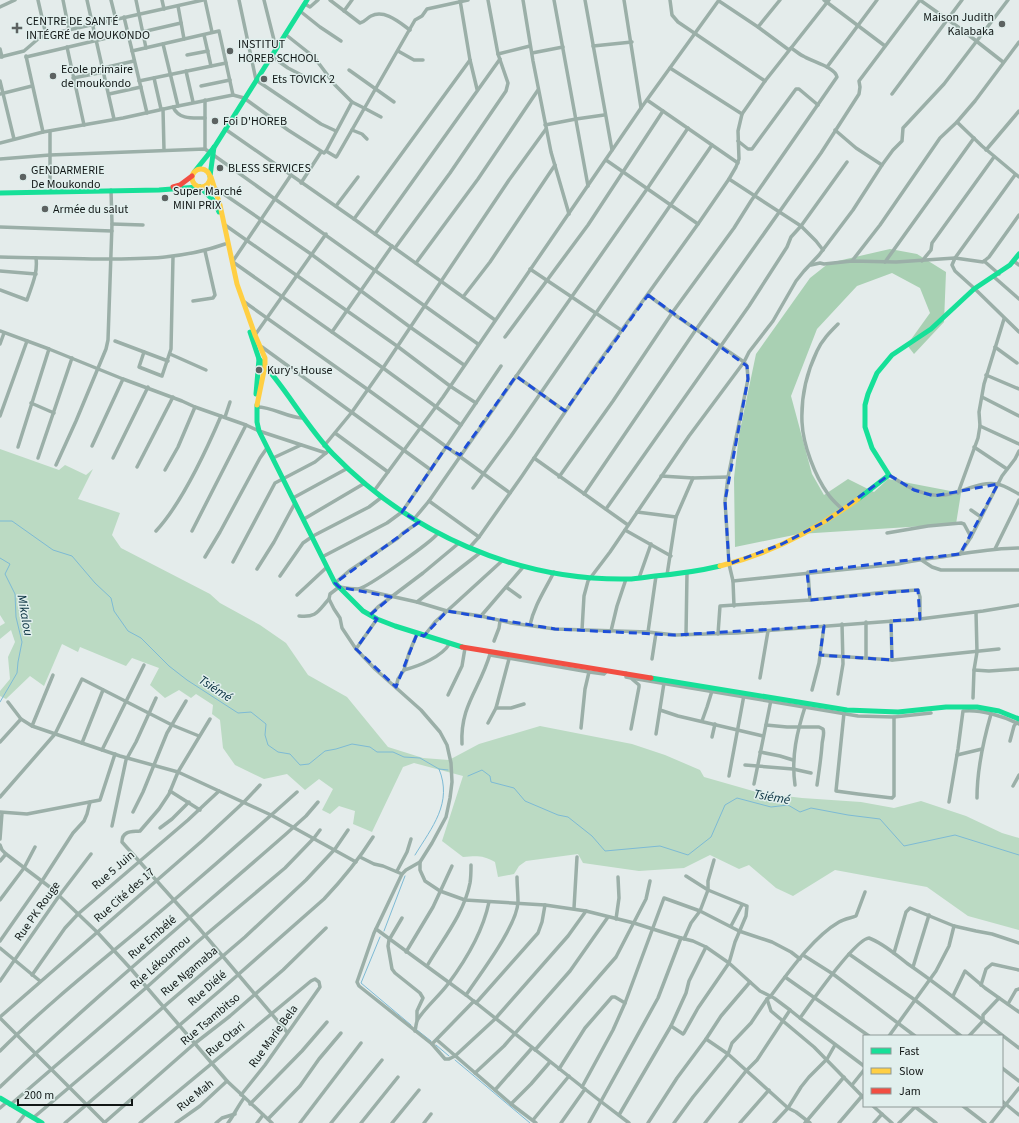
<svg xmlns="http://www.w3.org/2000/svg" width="1019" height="1123" font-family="'Source Sans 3',sans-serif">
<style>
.green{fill:#bbdac3}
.forest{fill:#a9d0b3}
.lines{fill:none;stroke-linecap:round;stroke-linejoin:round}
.stream{stroke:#7dbad5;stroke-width:1}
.street{stroke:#9bafa8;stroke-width:3.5}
.fast{stroke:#16e098;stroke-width:5}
.slow{stroke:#ffcf43;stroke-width:5}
.jam{stroke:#f24e42;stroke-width:5}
.marked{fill:none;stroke:#1d4ed8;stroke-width:3;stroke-dasharray:8 5;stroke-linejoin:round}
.poi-dot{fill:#5c6261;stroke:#e1efed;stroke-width:1.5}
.labels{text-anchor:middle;stroke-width:3;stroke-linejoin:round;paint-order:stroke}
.poi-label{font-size:12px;fill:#121716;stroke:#e1efed;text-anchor:start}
.street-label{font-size:12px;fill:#121716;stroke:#e1efed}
.water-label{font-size:13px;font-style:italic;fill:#052e3e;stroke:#e1efed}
</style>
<rect width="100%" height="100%" fill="#e4eceb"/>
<path class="green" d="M0,449l59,21 6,-5 21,10 7,-6 -15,30 42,14 -8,22 9,13 89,46 10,9 40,22 26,18 22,32 39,22 41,50 35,11 26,2 30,-16 61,-18 92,18 33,11 35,15 4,7 56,16 42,5 59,4 33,6 27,-7 45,15 36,17 17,5v92l-51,-14 -41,-29 -92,-17 -42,26 -17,-8 -27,-23 -10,4 -29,-14 -26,13 -45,3 -56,-8 -5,-9 -52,7 -7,5 -5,8 -16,3 -3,-15c-12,-7 -19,-6 -32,-5l-21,-16 21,-65 -49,-13 -11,4 -31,65 -19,-8 2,-13 -16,-5 -9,8 -8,-4 11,-21 -14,-10 -14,11 -18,-16 -23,5 -29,-14 -12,-17 -3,-28 -8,-6 1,-9 -17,-11 -5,4 -12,-8 -14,8 -15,-13 9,-17 -27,-10 -6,8 -46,-19 -2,5 -16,-8 -18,42 -14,-10 -24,23 -6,-3v-5l10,-12 -2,-22 7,-15 -4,-12 -11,9v-13l5,-3 -5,-8z"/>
<path class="forest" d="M890,249l27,5 29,18 -2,50 -30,32 -7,-9 23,-32 -10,-25 -28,-15 -35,13 -40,43 -26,67 21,78 12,21 24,-16 26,13 14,-13 73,14 -5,31 -157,10 -64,13 -1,-69 5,-43 17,-81 54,-76 19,-15z"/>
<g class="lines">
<g class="stream">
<path d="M0,521h12l41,29 19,6 23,27 16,15 3,13 14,20 13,7 28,28 18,14 51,33 13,-1 15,12 -1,11 3,10 10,7 12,2 10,11 9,-1 16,-13 11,-2 16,-5 18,3 7,5h16l11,5 16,1 19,11 9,1"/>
<path d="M0,558l10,6 -5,10 10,20 1,23 6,25 -4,20 -1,11 -17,29"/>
<path d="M468,776l14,-6 8,6 1,6 23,6 11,13 33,14 10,2 24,19 13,15 55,-5 28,9 23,-18 14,-32 12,-7 34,9 17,-2 12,7 11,-4 37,7 32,4 24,27 51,-11 64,20"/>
<path d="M415,855c17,-28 38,-52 24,-86"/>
<path d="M384,931l21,-55"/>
<path d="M380,937l-19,46 50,42"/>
<path d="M417,1030l14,11"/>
<path d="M436,1045l13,11"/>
<path d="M455,1060l75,63"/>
</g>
<g class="street">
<path d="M38,0l8,35"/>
<path d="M63,0l6,30"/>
<path d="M87,0l27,119"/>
<path d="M111,0l5,20"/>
<path d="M136,0l10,48"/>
<path d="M162,0l2,9"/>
<path d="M205,0l7,32"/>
<path d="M239,0l17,80 65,44 15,7"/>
<path d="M264,0l12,48"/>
<path d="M330,0l30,23c5,-1 7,-5 11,-7 14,-7 29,7 39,14"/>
<path d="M460,0l10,60 7,29"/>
<path d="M523,0l10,61 18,91 18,62"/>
<path d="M554,0l34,186"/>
<path d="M585,0l27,150"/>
<path d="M624,0l17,108"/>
<path d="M670,0l2,15 6,7 87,59"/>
<path d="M824,0l61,46"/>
<path d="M920,0l41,29 42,33"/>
<path d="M719,1l39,26 31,23"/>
<path d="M305,4l5,3 8,-7"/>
<path d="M178,6l6,33"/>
<path d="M0,7l15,-7"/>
<path d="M300,11l20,16 21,14"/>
<path d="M344,11l8,-11"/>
<path d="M124,17l23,96"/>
<path d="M758,27l22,-27"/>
<path d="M142,32l39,-9"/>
<path d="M285,34l29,23 21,28 17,17 12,6 17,9"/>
<path d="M204,35l7,31"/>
<path d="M163,44l15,62"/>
<path d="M593,46l39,-4"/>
<path d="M67,47l17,78"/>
<path d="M0,49l2,8"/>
<path d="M132,51l87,-20 14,64"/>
<path d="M398,51l16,9h9"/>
<path d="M532,53l31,-6"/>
<path d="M498,54l32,-8"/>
<path d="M187,55l21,-4"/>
<path d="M26,56l17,76"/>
<path d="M271,56l17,12 23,12"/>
<path d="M0,57l24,-6 14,-12 8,-4 157,-35"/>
<path d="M26,57l102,-24"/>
<path d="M827,67l50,-67"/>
<path d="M103,68l31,-7"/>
<path d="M670,68l72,46"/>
<path d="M349,70l45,32"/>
<path d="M186,71l7,31"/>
<path d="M73,78l31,-6"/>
<path d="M154,78l7,31"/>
<path d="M0,81l14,58"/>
<path d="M139,81l87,-18"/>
<path d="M201,86l29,-6"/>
<path d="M0,94l32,-8"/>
<path d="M109,94l32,-7"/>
<path d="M892,94l70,-94"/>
<path d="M205,100v49"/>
<path d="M647,100l91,63"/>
<path d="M173,107c6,13 20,11 32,11"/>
<path d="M163,109l1,41"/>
<path d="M957,122l25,24 37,31"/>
<path d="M545,125l31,-6 28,-4"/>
<path d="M225,129l129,90 109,78"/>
<path d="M352,130l10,4 5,5"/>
<path d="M835,130l21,18 26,17"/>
<path d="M50,131v60"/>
<path d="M738,141l10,8h4l44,-60h3l19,16"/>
<path d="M0,143l43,-11 80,-14 50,-11 60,-12 11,3 44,32 36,23 2,-2 26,-49"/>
<path d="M986,150l33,-39"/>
<path d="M326,151l10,6 1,-1 78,-136 7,-4 5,-7 41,-9"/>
<path d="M0,159l50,-4 155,-6 273,195"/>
<path d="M606,160l92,64"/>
<path d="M1015,175l-60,83 -3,7 3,6 20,18 44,43"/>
<path d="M729,179l72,47 15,15 7,9"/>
<path d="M301,183l20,-31"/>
<path d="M215,188l96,66 99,73 54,38"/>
<path d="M336,206l22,-29"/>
<path d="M354,219l116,-159"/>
<path d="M112,224l31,1"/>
<path d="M225,225l172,121 53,40 26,17"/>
<path d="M0,227l112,4"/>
<path d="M375,234l125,-175"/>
<path d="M395,248l55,-75 56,-82 2,-8 -10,-29 -10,-54"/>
<path d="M0,257c31,1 61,1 92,2 47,0 88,1 133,-15"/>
<path d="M233,261l58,-86"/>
<path d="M852,261l28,-36 60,-87 17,-16 18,-21 44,-59"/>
<path d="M922,261l9,-11 1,-7 62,-86"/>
<path d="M984,261l15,13"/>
<path d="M233,262l150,106 78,57"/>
<path d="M885,262l89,-124"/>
<path d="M1015,262l4,3"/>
<path d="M416,263l62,-84 60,-89"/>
<path d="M811,265l9,-2 4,1 28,-3 44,1 59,-4 28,4 6,-5 30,-42"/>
<path d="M530,269l91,61"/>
<path d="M0,271l36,3"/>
<path d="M994,277l25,22"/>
<path d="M0,290l27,10c5,-15 11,-27 9,-42"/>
<path d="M648,295l24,18 72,49 3,4 1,13 -20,98 -3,24 4,63 4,17 1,25"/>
<path d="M193,301l20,-3 2,-3 -10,-44"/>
<path d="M243,301l124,88 143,104"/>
<path d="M495,320l-32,-23 27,-35 65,-97"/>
<path d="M838,324c-8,8 -16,16 -21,27 -10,21 -16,47 -15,71 1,23 13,54 26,72 4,6 10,11 15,16"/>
<path d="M0,331l49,18 74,30 59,22 13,6 51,18 13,6 67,22 3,-3"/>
<path d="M332,332l60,-86"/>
<path d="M255,335l71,-101"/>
<path d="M505,337l83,-112 75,-114"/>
<path d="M115,341l53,20"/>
<path d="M0,344l4,-11"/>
<path d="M262,347l169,123"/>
<path d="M995,347l22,16"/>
<path d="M144,352l-5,15 23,9 9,-27 2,-92"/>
<path d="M170,354l36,16"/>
<path d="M986,375l33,14"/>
<path d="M516,376l49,35"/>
<path d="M982,397l37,19"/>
<path d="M31,403l23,10"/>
<path d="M257,407c16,0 29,10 45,11"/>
<path d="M0,416l27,-75"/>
<path d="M225,417l5,-15"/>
<path d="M980,426l39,18"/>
<path d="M335,433l53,39"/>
<path d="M92,446l31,-67"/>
<path d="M324,446l28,-34 31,-44 126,-188 37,-51"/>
<path d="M18,447l31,-98"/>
<path d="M974,447l33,22"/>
<path d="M38,458l34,-100"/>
<path d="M113,458l35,-71"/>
<path d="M273,458l28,-13"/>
<path d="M534,458l94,67"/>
<path d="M56,465l20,-44 30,-72 2,-9 4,-116 -1,-34"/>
<path d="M137,467l36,-70"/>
<path d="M165,470l13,-23 17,-40"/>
<path d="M889,475c14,9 28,18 45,20 22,3 43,-15 63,-11 7,1 16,7 22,10"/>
<path d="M661,476l32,2 35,-1"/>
<path d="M559,477l54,-76 59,-88 62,-85 17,-27 86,-124c-2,-10 -24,-15 -32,-20 -5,-2 -9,-6 -14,-9"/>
<path d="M473,488l38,-52 201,-291"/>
<path d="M374,491l69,-94 198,-289 78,-108"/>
<path d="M958,493l20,-55 2,-12 -1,-14 5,-28 20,-65"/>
<path d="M584,494l111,-163 126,-178 38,-59 1,-7 -1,-6 61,-81"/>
<path d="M293,498l55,-30"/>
<path d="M429,501l218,-312 41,-61"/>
<path d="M606,509l143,-203 38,-59 4,-10 10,-11 46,-64"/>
<path d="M971,510l10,7"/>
<path d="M637,512l39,5"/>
<path d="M304,519l61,-36"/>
<path d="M414,519l15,-18 50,36"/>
<path d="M625,530l46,26"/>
<path d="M156,531c26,-28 50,-80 65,-115"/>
<path d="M192,531l54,-106"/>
<path d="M438,533c-5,8 -71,55 -80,56 -6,0 -13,-1 -19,-2l-9,7 -1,5 5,10 6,9 2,10 14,21 19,20 46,41 19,22 7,13 4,18 1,19 -2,16 -4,19 -14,26 -12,19v8l5,11 15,10 25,9 80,5 41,6 48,12 47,15 12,3 13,6 23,16 31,28 14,7 16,12 10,8 64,48"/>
<path d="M887,533l41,-7 33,-3 3,1 7,13"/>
<path d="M469,548l10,-11 43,-61 72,-107 104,-145 31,-45 7,-12 3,-8 -1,-28 4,-17 23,-33 64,-81"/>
<path d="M995,549l24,-49"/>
<path d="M960,554l11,-17 31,-61 13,-17 4,-8"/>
<path d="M205,557l15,-25 40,-74 7,-10"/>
<path d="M322,557l65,-34 15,-11 99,-146"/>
<path d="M920,559l12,8 9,3h78"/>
<path d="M233,562l42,-79 40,-21 11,-9"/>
<path d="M257,569l17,-27 21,-39"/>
<path d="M808,572l2,28"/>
<path d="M667,575l9,-58 17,-39"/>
<path d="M280,576l23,-33 10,-7 56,-29 13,-10"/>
<path d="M639,578l12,-34"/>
<path d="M733,581l165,-17c21,-5 41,-6 62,-10 20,-3 39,-6 59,-6"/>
<path d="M335,583l14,-12 49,-33 5,-5 16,-11"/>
<path d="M506,587l14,10"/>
<path d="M359,589l58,13 30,9 34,5 30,7 44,6 93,3 27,3 62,-2 183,-14 63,-8 36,-6"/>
<path d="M297,595l30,-28"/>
<path d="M417,602l64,-50"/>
<path d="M370,615l8,-8 45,-34 36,-30"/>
<path d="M299,616c18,2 19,-5 30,-17"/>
<path d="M481,616l43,-50"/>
<path d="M891,621l1,39"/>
<path d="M530,625c4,-19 15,-35 24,-53"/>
<path d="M582,630l2,-34 4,-15 22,-29 79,-116 55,-74 5,-10 24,-31 23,-40 8,-10 15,-16 34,-45 29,-45 11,-15 9,-9 1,-13 41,-44 64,-84"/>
<path d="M611,631l6,-25 9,-27"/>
<path d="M648,632l8,-56"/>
<path d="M718,634l2,-28 90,-6 76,-8 32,-2 2,7v22"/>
<path d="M686,635l1,-62"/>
<path d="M424,636l11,-14 68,-62"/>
<path d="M494,641l5,-13 1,-7"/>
<path d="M356,649l21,-30"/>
<path d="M490,655l99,17 15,2 3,-3"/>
<path d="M820,655l73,5 106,-11"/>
<path d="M866,658v-36"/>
<path d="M652,659l4,-26"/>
<path d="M404,670c15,-4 38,-13 46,-27"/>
<path d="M974,670l15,1 30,-2"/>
<path d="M626,673v4l5,1 227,38 36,1 37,-4"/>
<path d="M760,678l8,-47"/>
<path d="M396,687l2,-8 6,-9 5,-17 8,-19"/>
<path d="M812,690l7,-27 5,-37"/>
<path d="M838,694l5,-30 -1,-40"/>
<path d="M448,695l14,-29 3,-18"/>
<path d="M973,698l1,-28 3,-18 -1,-40"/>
<path d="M8,702l13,17 11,7 88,30 58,16 93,43 85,47"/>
<path d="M496,708h15l13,-4"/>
<path d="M660,710l18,6 85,20"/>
<path d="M844,713l-8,78 22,3 34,4 2,-2v-79"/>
<path d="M210,719l-32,53 -9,22 -10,15 -19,22c-7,1 -18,-1 -18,11l76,85 89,105"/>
<path d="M702,721l5,-14 5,-16"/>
<path d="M488,723l8,-15 13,-49"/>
<path d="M766,725l21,2h32l4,2c2,5 -1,11 -1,16 -1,14 -3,26 -5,40"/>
<path d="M32,726l21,-51"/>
<path d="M581,728l4,-39 4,-17"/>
<path d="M631,729l8,-42v-2l-7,-6"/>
<path d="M656,734l8,-51"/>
<path d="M712,737l3,-13"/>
<path d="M1010,741l4,-15 3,-4"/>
<path d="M0,742l21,-23"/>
<path d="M82,743l21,-53"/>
<path d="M462,744c-2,-39 18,-55 28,-90"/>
<path d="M102,750l42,-85"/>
<path d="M760,752l20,4 13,4"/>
<path d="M957,755l25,-6"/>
<path d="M745,765l48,4 18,4"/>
<path d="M729,776l15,-81"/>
<path d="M754,784l17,-84"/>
<path d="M795,785c-4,-28 2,-54 11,-81"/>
<path d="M1013,786l6,-11"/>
<path d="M170,791l30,19"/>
<path d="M0,797l55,-63 27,-55 90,46 27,11"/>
<path d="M977,798c0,-29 6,-56 14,-84"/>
<path d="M949,802l9,-53 5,-38c17,-2 40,5 56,13"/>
<path d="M0,812l27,2 73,-14 15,-46"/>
<path d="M133,812l10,-20 24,-59 19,-32"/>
<path d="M112,826l14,-66 10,-18 20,-44"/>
<path d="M160,828l12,-9 17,-17"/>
<path d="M0,839l2,-26"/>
<path d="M0,845l2,5 4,4 45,34 46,44 34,37 96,112 45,42"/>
<path d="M360,857l14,7 9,2 19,8"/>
<path d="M0,861l6,-7"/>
<path d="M420,862l-14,8 -4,4 -28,59 -17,49 2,4 73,58 13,15h4l6,-3 40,-37 73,-83 18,-25"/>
<path d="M397,871l10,-19 4,-13"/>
<path d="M0,900l24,-32 11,-21"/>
<path d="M574,908l3,-51"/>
<path d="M402,918l-13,22 -1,6 4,23 3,4 25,20 3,5 -6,13v9"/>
<path d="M616,919l3,-21 -1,-21"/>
<path d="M731,926l11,-21"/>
<path d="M376,929l90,66 129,102 34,26"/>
<path d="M684,939l7,-16 9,-12 8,-21v-9l6,-21"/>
<path d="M0,941l42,-60 31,-48 11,-12 3,-7 3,-12"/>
<path d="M0,948l40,33"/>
<path d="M406,952l27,-45 19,-41"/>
<path d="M894,953l12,-41 4,-4 44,18 22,5 16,3 27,9"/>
<path d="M849,954l66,46 46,36"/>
<path d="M803,955l30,19 82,62"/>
<path d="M427,966c15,-26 37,-52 43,-83 1,-6 1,-12 1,-18"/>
<path d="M913,967l16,-52"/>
<path d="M32,975l33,-47 13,-14 110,-94 31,-29"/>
<path d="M785,977l84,59"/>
<path d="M0,981l59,-85 32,-42"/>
<path d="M981,985l5,-16 6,-5 27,6"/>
<path d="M466,995c14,-21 51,-69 52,-93 0,-8 -1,-17 -1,-25"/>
<path d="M953,996l12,-25 20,17 34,24"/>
<path d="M767,999l4,12 43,36 50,51"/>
<path d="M476,1003l62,-70 4,-11 3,-17"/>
<path d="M1008,1004l8,-14 3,-1"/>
<path d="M0,1017l202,-176 42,-39 16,-17"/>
<path d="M0,1018l105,105"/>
<path d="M800,1018c10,-14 55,-79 69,-80 14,5 27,17 39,26 38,26 74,56 111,84"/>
<path d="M671,1026l12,8 1,-1 14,-25 31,-45 6,-21 11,-26 1,-10 -39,-16 -22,-14"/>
<path d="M415,1031c1,-4 1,-9 3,-12 8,-12 21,-23 30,-35 18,-24 35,-53 41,-82"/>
<path d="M889,1036l47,-65 13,-25 5,-20"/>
<path d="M969,1036l14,-15v-6l16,-17"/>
<path d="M706,1039l22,15 60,54 8,4 14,11"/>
<path d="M437,1040l74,64 25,19"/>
<path d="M432,1044l42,-43"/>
<path d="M535,1050l81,-93 30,-58 4,-18"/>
<path d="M0,1051c54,-54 116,-101 174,-151 42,-36 83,-72 123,-108"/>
<path d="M1002,1068l17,13"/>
<path d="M559,1069l26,-41 27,-31h3l10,6"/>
<path d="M475,1073l29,-27 66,-75 38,-54"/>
<path d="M852,1085l12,-15"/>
<path d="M0,1087c92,-88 190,-169 286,-253l20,-18 12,-14"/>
<path d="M582,1087l31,-57 12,-27 39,-105 36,13 39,20 33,11 19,10 9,7"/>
<path d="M495,1090l37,-42"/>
<path d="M1002,1101l17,14"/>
<path d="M250,1104l52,-53 25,-29"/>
<path d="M511,1104l20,-20 19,-22"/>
<path d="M10,1105l137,-118 49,-44 89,-75 29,-30 6,-8"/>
<path d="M873,1106l19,17"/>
<path d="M914,1106l22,17"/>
<path d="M963,1106l22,17"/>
<path d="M0,1108l7,-6"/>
<path d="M619,1115l52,-89 15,-33 3,-12 17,-34"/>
<path d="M33,1118l71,-60 141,-121 61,-57 29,-31 13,-19"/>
<path d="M268,1119l32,-33 19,-27 22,-26"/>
<path d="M533,1120l36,-44"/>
<path d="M18,1123l7,-9"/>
<path d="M65,1123l158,-135 101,-89c18,-19 35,-40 49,-62"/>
<path d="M104,1123l90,-79 36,-28 53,-46 43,-42"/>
<path d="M140,1123l171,-142 4,-2 4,3 1,5 -55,78 -24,30"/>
<path d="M176,1123l24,-17 27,-25"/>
<path d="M216,1123l6,-5 13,-4"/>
<path d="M228,1123c6,-8 10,-17 16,-25"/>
<path d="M257,1123l6,-8"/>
<path d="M300,1123l61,-80"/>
<path d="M331,1123l51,-63"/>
<path d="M361,1123l37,-46"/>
<path d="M392,1123l27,-33"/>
<path d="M424,1123l7,-9"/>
<path d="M561,1123l24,-34"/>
<path d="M589,1123l69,-125 23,-60"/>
<path d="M648,1123l29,-45 29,-39 15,-23 29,-34"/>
<path d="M674,1123l19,-26 35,-43 4,-11 19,-20 16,-24 3,-2c18,-24 43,-60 69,-75 5,-3 12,-4 17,-6l9,-24"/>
<path d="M705,1123l41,-52 11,-11 33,-50"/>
<path d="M740,1123l29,-33"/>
<path d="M774,1123l14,-15 13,-21 8,-10 18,-18 8,-14"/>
<path d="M805,1123l39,-46"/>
<path d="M839,1123l23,-27"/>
<path d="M874,1123l8,-9"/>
<path d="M899,1123l17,-17"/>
<path d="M991,1123l28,-35"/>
</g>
<g class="fast">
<path d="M195,171l20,-25 92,-146"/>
<path d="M210,176l4,-29"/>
<path d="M200,187l14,14 5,11"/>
<path d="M0,193l159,-3 39,-3"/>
<path d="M250,332l9,27 -3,35"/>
<path d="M259,359c28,30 46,66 74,95 77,79 183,127 295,125 9,0 18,-2 27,-3 22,-2 44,-5 65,-10"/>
<path d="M257,405v17l2,9 76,152 28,28 14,8 18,7 67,21"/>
<path d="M858,499l31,-24 -17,-27 -7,-21v-22l3,-11 9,-21 15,-18 39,-26 43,-40 36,-24 9,-11"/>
<path d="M651,678l196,32 51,2 48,-5h31l22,4 20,8"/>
<path d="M0,1098l42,25"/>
</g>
<g class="slow">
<circle cx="201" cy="178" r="9"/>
<path d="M211,177l9,28 17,79 18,51 10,23v8l-8,39"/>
<path d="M720,566c50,-12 97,-37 138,-67"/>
</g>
<g class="jam">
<path d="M173,187l7,-2 12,-9"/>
<path d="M462,647l189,31"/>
</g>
</g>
<path class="marked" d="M648,295l99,71 1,13 -23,122 4,63 53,-20 44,-23 63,-46 25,15 20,6 64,-12 -38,70 -153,18 3,28 108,-10 2,29 -29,2 1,39 -72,-5 4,-29 -149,9 -120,-6 -108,-18 -23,25 -7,-2 -21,53 -40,-38 21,-30 -7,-4 21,-18 -52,-10 -4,-4 84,-61 -17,-10 44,-65 14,8 56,-79 49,35z"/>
<g class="poi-dot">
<circle cx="1002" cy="24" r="4"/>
<path d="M15 22h4v4h4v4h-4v4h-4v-4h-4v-4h4z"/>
<circle cx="230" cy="51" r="4"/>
<circle cx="53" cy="76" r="4"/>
<circle cx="264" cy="79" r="4"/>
<circle cx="215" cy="121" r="4"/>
<circle cx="220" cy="168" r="4"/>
<circle cx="23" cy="177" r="4"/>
<circle cx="165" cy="198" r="4"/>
<circle cx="45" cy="209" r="4"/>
<circle cx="259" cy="370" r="4"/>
</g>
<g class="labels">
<g class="poi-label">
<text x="994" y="21" text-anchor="end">Maison Judith<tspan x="994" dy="14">Kalabaka</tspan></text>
<text x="26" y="25">CENTRE DE SANTÉ<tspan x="26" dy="14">INTÉGRÉ de MOUKONDO</tspan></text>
<text x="238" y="48">INSTITUT<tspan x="238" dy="14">HOREB SCHOOL</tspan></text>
<text x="61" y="73">Ecole primaire<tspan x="61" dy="14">de moukondo</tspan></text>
<text x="272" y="83">Ets TOVICK 2</text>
<text x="223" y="125">Foi D'HOREB</text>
<text x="228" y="172">BLESS SERVICES</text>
<text x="31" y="174">GENDARMERIE<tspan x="31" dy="14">De Moukondo</tspan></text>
<text x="173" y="195">Super Marché<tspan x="173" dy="14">MINI PRIX</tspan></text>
<text x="53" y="213">Armée du salut</text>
<text x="267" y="374">Kury's House</text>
</g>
<g class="street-label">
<text transform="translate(113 870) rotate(-41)" y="4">Rue 5 Juin</text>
<text transform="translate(124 895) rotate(-41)" y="4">Rue Cité des 17</text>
<text transform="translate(37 911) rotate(-55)" y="4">Rue PK Rouge</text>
<text transform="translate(152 937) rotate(-41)" y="4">Rue Embélé</text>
<text transform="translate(160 962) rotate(-41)" y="4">Rue Lékoumou</text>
<text transform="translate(189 971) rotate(-40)" y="4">Rue Ngamaba</text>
<text transform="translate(207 988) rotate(-41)" y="4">Rue Diélé</text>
<text transform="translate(210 1019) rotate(-40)" y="4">Rue Tsambitso</text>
<text transform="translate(273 1036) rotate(-54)" y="4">Rue Marie Bela</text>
<text transform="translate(225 1039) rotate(-40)" y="4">Rue Otari</text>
<text transform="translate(195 1095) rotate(-39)" y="4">Rue Mah</text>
</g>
<g class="water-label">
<text transform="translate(26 615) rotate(80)" y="5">Mikalou</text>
<text transform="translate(216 688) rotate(33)" y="5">Tsiémé</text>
<text transform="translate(772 796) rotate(10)" y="5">Tsiémé</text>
</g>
</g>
<rect x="863" y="1035" width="140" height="72" fill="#e1efed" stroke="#8e9997"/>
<rect x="871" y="1048" width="20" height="6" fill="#16e098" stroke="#8e9997"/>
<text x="899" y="1055" font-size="12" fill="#121716">Fast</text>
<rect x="871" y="1068" width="20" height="6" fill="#ffcf43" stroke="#8e9997"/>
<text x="899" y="1075" font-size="12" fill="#121716">Slow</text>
<rect x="871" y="1088" width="20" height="6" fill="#f24e42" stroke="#8e9997"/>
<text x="899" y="1095" font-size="12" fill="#121716">Jam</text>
<path d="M18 1099v6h114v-6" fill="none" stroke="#121716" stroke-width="2"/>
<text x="24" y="1099" font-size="12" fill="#121716" stroke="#e1efed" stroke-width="3" paint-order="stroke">200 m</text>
</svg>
